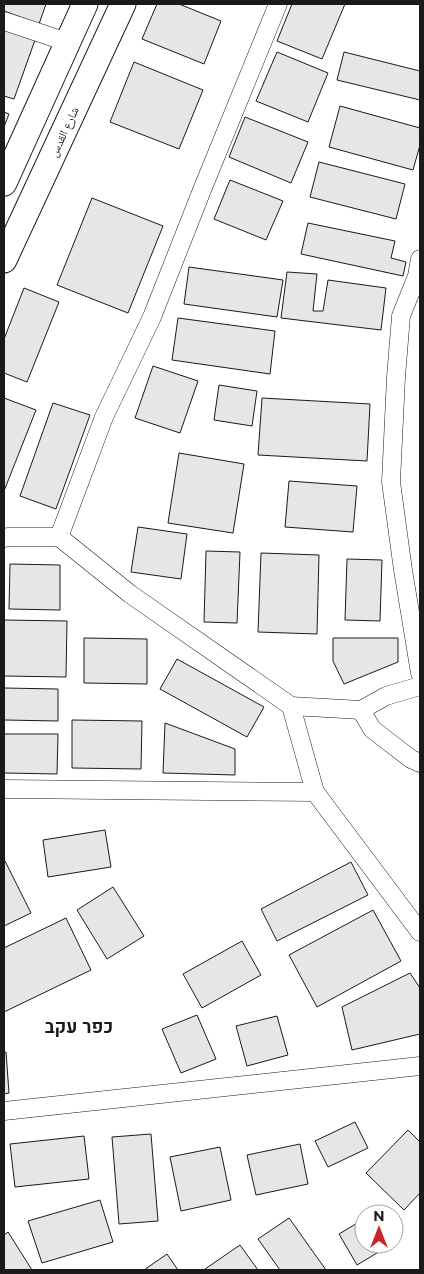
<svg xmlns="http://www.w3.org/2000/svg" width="424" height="1274" font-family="Montserrat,'Noto Naskh Arabic',Heebo,sans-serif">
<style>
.building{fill:#e6e6e6;stroke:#1a1a1a}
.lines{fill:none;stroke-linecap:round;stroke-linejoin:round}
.minor-casing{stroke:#1a1a1a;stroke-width:19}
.secondary-casing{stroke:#1a1a1a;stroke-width:27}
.minor{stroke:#fff;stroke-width:18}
.secondary{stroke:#fff;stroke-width:25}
.labels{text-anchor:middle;stroke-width:4;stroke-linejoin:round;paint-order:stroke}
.street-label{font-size:12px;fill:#1a1a1a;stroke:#fff}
.district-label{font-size:18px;font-weight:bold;fill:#1a1a1a;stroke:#fff}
</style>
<rect width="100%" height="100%" fill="#fff"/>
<g class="building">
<path d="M4,4h42l-7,20 -35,-13z"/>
<path d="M157,4h22l42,17 -17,43 -62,-25z"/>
<path d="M292,4h53l-23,55 -45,-18z"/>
<path d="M4,29l31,11 -21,59 -10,-3z"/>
<path d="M277,52l51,21 -20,49 -52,-21z"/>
<path d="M344,52l76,19v29l-83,-20z"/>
<path d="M134,62l69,28 -24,59 -69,-27z"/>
<path d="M340,106l80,22v17l-7,25 -84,-23z"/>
<path d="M4,112l5,2 -5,13z"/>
<path d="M245,117l63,25 -17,41 -62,-26z"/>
<path d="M319,162l86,22 -9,35 -86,-22z"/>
<path d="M230,180l53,21 -17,39 -52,-21z"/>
<path d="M92,198l71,28 -35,87 -71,-28z"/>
<path d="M308,223l87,18 -4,17 15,4 -3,14 -102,-22z"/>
<path d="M189,267l94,13 -6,37 -93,-13z"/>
<path d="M287,272l30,2 -4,37h10l5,-31 58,8 -5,42 -100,-12z"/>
<path d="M24,288l35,14 -32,80 -23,-9v-34z"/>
<path d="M178,318l97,13 -5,43 -98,-14z"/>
<path d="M153,366l45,15 -18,52 -45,-15z"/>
<path d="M219,385l38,6 -5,35 -38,-6z"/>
<path d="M4,398l32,12 -32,81z"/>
<path d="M262,398l108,6 -3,57 -109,-6z"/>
<path d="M53,403l37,12 -34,94 -36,-13z"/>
<path d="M179,453l65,11 -11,69 -65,-10z"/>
<path d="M289,481l68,5 -4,46 -68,-5z"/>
<path d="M138,527l49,7 -6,45 -50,-7z"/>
<path d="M206,551l34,1 -3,71 -33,-1z"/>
<path d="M261,553l58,2 -2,79 -59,-2z"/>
<path d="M347,559l35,1 -2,61 -35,-1z"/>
<path d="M10,564l50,1v45l-51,-1z"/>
<path d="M4,620l63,1 -1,56 -62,-1z"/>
<path d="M84,638l63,1v45l-63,-1z"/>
<path d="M333,638h65v24l-54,22 -11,-23z"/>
<path d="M177,659l87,48 -17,30 -87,-48z"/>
<path d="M4,688l54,1v32l-54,-1z"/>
<path d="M72,720l70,1 -1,48 -69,-1z"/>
<path d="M165,723l70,26v26l-72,-2z"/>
<path d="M4,734h54l-1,40 -53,-1z"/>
<path d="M105,830l6,37 -63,10 -5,-37z"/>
<path d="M4,861h1l26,52 -27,13z"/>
<path d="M351,862l17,33 -91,46 -16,-32z"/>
<path d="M113,887l31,49 -37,23 -30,-49z"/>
<path d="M373,910l28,51 -84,46 -28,-52z"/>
<path d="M66,918l25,52 -87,42v-64z"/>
<path d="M242,941l19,34 -59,33 -19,-34z"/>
<path d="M410,973l10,15v46l-68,16 -10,-43z"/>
<path d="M197,1015l19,44 -35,14 -19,-44z"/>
<path d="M277,1016l11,39 -41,11 -11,-40z"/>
<path d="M6,1052l3,41 -5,1v-41z"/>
<path d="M355,1122l13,26 -40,19 -13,-26z"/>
<path d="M408,1130l12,12v51l-16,17 -38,-37z"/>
<path d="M151,1134l7,87 -39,3 -7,-87z"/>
<path d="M84,1136l5,43 -74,8 -5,-43z"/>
<path d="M300,1144l8,40 -52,11 -9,-40z"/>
<path d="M220,1147l11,53 -50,11 -11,-54z"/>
<path d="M100,1200l13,42 -71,21 -14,-42z"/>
<path d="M289,1218l37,52h-46l-22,-31z"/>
<path d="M364,1219v25h28l-35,21 -18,-31z"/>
<path d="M8,1232l24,38h-28v-35z"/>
<path d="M240,1245l18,25h-53v-1z"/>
<path d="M167,1254l11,16h-34z"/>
</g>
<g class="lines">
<defs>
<g id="minor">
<path d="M4,21l63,21"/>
<path d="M420,259l-3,17 -16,40 -5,61 -5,105 12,88 17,103"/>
<path d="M59,537l45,-120 48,-100 50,-127 76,-186"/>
<path d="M4,538l4,-1h51l71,57 161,112 24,86 105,140"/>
<path d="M291,706l70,4 25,-14 34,-10"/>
<path d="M361,710l11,19 39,30 9,4"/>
<path d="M4,789l311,3"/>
<path d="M4,1111l416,-45"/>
</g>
<g id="secondary">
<path d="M4,183l81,-179"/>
<path d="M4,260l119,-256"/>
</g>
</defs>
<use href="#minor" class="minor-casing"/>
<use href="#secondary" class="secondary-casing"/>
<use href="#minor" class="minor"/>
<use href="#secondary" class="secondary"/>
</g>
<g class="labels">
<g class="street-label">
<text transform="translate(64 132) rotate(-65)" y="4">شارع القدس</text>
</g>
<g class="district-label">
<text x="79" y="1033">כפר עקב</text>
</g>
</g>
<rect width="424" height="1274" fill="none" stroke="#1a1a1a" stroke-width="10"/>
<g transform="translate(379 1229)"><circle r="24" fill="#ffffff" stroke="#a3a3a3"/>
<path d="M0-4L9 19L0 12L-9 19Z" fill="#c62828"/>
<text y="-8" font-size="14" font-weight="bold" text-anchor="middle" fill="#1a1a1a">N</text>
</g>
</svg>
